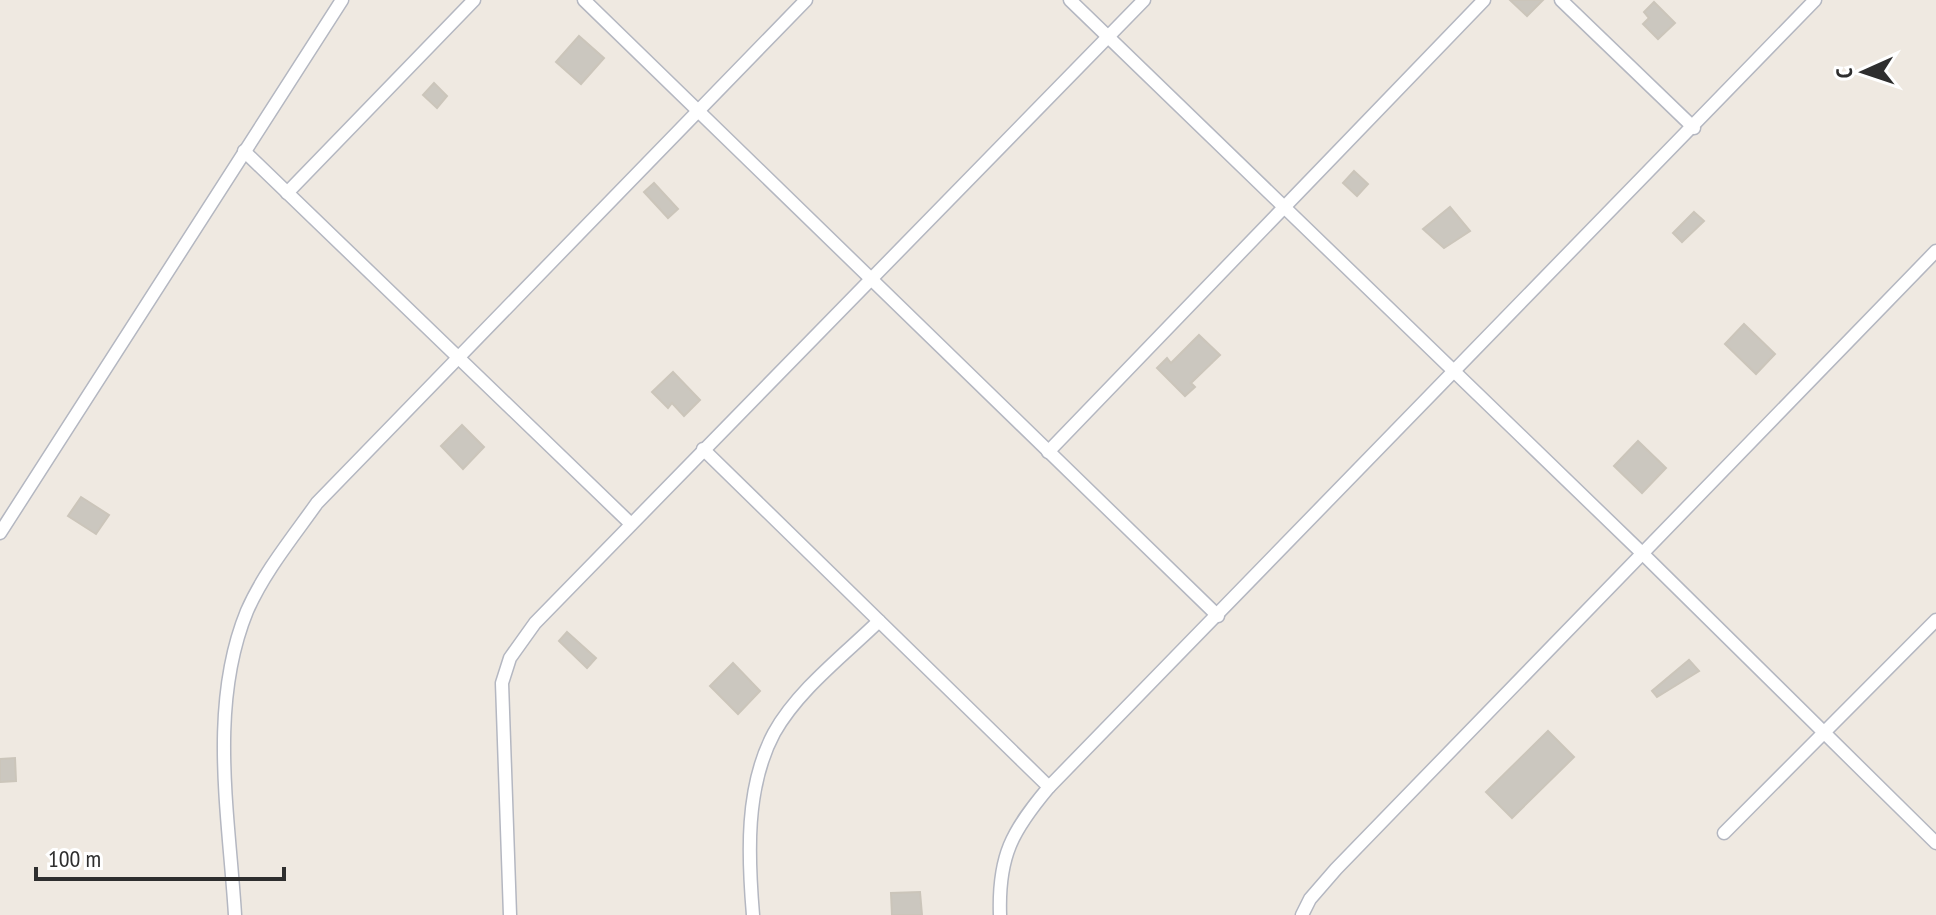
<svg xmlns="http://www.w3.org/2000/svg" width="1936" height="915" font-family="'PT Sans Narrow',sans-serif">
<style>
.building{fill:#cbc7bf;stroke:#cbc5ba;stroke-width:2}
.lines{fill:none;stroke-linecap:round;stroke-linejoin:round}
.minor-casing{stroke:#b4b7c1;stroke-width:15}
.minor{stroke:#fff;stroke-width:12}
</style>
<rect width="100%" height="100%" fill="#efe9e1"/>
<g class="building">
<path d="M1510,0h33l-16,16z"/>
<path d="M1654,2l21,21 -17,16 -15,-15 6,-6 -5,-6z"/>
<path d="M579,36l25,22 -23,26 -25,-22z"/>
<path d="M434,83l13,13 -10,12 -14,-13z"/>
<path d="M1354,171l14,13 -11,12 -14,-13z"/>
<path d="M654,183l24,26 -10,9 -24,-26z"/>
<path d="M1450,207l20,24 -26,17 -21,-19z"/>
<path d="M1694,212l10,9 -22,21 -9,-9z"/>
<path d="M1744,324l31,30 -19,20 -31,-30z"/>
<path d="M1199,335l21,20 -29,28 4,4 -10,9 -28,-28 10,-10 4,5z"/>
<path d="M673,372l27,28 -16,16 -12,-13 -4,5 -16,-16z"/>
<path d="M462,425l22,22 -21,22 -22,-23z"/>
<path d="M1638,441l28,27 -24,25 -28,-27z"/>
<path d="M81,497l28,18 -13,19 -28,-18z"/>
<path d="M567,632l29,26 -9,10 -28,-27z"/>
<path d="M1689,660l10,11 -42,26 -5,-6z"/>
<path d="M733,663l27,28 -22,23 -28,-28z"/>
<path d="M1548,731l26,26 -62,61 -26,-26z"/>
<path d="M15,758l1,23 -16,1v-23z"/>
<path d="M920,892l2,23h-30l-1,-22z"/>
</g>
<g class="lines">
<defs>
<g id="minor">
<path d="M584,0l634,616"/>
<path d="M1070,0l573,554 293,289"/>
<path d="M1561,0l133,128"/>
<path d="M244,151l387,373"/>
<path d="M287,193l187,-193"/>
<path d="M703,449l346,338"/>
<path d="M1048,452l436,-452"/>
<path d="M0,533l342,-533"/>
<path d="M1724,833l212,-213"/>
<path d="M235,915c-6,-99 -27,-209 12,-304 17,-39 46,-74 70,-108l489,-503"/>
<path d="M510,915l-8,-232 8,-25 25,-35 609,-623"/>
<path d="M753,915c-5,-59 -8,-128 21,-182 24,-43 70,-78 105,-112"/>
<path d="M1000,915c-2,-59 12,-84 49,-128l766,-787"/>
<path d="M1302,915l8,-16 26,-30 600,-618"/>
</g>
</defs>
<use href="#minor" class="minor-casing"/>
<use href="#minor" class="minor"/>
</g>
<g transform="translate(1864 72) rotate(267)" stroke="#ffffff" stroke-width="6" paint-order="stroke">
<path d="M0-6L14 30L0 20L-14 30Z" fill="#2e2e2e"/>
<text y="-12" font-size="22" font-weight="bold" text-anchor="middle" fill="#2e2e2e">С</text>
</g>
<path d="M36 867v12h248v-12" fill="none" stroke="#2e2e2e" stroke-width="4"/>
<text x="48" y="867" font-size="24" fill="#2e2e2e" stroke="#ffffff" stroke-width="6" paint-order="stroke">100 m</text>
</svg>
